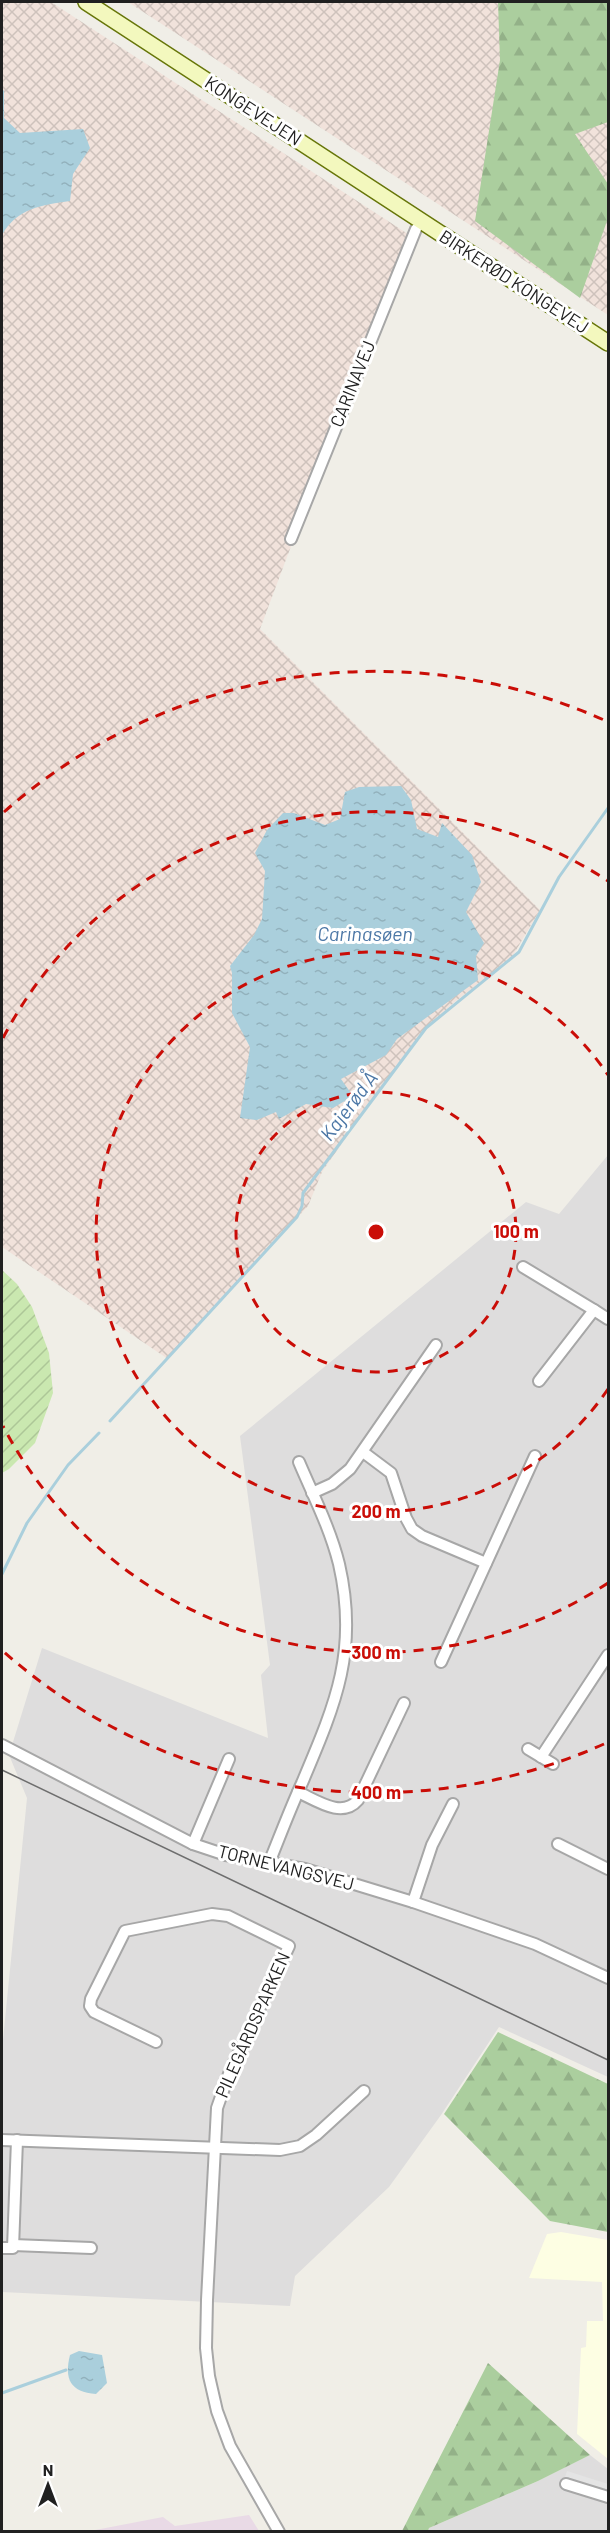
<svg xmlns="http://www.w3.org/2000/svg" width="610" height="2533" font-family="Barlow,sans-serif">
<style>
.residential{fill:#dedddd}
.industrial{fill:#e9dae6}
.education{fill:#fdfee3}
.military{fill:url(#military-cross-hatch)}
.forest{fill:url(#forest-firs)}
.garden{fill:url(#garden-furrows)}
.parking{fill:#e4e4e4}
.water{fill:url(#water-ripples)}
.lines{fill:none;stroke-linecap:round;stroke-linejoin:round}
.stream{stroke:#aacfdc;stroke-width:3}
.street-casing{stroke:#a7a7a7;stroke-width:14}
.secondary-casing{stroke:#677609;stroke-width:18}
.street{stroke:#fff;stroke-width:10}
.secondary{stroke:#f3f8be;stroke-width:15}
.tram{stroke:#6e6e6e;stroke-width:1.5}
.ring{fill:none;stroke:#ca0d07;stroke-width:3;stroke-dasharray:10 8}
.labels{text-anchor:middle;stroke-width:6;stroke-linejoin:round;paint-order:stroke}
.street-label{font-size:18px;fill:#202020;stroke:#fff}
.water-label{font-size:20px;font-style:italic;fill:#4c77a6;stroke:#fff}
.centre{fill:#ca0d07;stroke:#fff;stroke-width:3}
.ring-label{font-size:18px;text-anchor:middle;font-weight:bold;fill:#ca0d07;stroke:#fff;stroke-width:6;stroke-linejoin:round;paint-order:stroke}
</style>
<defs>
<pattern id="military-cross-hatch" width="8" height="8" patternUnits="userSpaceOnUse" patternTransform="scale(1.5)"><rect width="8" height="8" fill="#f1e2db"/><path d="M0 0l8 8M0 8l8-8" fill="none" stroke="#cec2bc"/></pattern>
<pattern id="forest-firs" width="22" height="20" patternUnits="userSpaceOnUse" patternTransform="scale(1.5)"><rect width="22" height="20" fill="#abce9e"/><path d="M5 1l3.5 6h-7zM16 11l3.5 6h-7z" fill="#93b188"/></pattern>
<pattern id="garden-furrows" width="10" height="10" patternUnits="userSpaceOnUse" patternTransform="scale(1.5)"><rect width="10" height="10" fill="#cae8b0"/><path d="M-1 1l2-2M0 10L10 0M9 11l2-2" fill="none" stroke="#adc797"/></pattern>
<pattern id="water-ripples" width="26" height="14" patternUnits="userSpaceOnUse" patternTransform="scale(1.5)"><rect width="26" height="14" fill="#aacfdc"/><path d="M2 4q2-2 4 0t4 0M15 11q2-2 4 0t4 0" fill="none" stroke="#92b1bc"/></pattern>
</defs>
<rect width="100%" height="100%" fill="#f0eee7"/>
<g class="residential">
<path d="M608,1155v922l-109,-50 -58,88 -52,72 -94,89 -5,30 -288,-14v-242l25,-252 -18,-43 33,-107 226,90 -7,-63 9,-10 -30,-229 286,-234 33,12z"/>
<path d="M590,2455l18,14v62l-180,1 1,-4 109,-47z"/>
</g>
<path class="industrial" d="M249,2515l10,16h-169l73,-14 12,9z"/>
<path class="education" d="M561,2232l47,8v219l-31,-25 4,-86 5,-1 1,-26h16l-1,-39 -73,-4 18,-44z"/>
<g class="military">
<path d="M2,2h49l357,232 -148,395 280,281 -28,47 -61,48 -23,22 -63,83 -43,62 -14,34 -140,153 -166,-112z"/>
<path d="M128,2h480v313z"/>
</g>
<g class="forest">
<path d="M498,2h110v120l-33,12 33,50v34l-28,80 -105,-77 25,-161z"/>
<path d="M498,2032l110,52v148l-58,-11 -106,-107z"/>
<path d="M488,2363l102,92 -52,26 -109,47 -1,3h-26z"/>
</g>
<path class="garden" d="M2,1270l15,14 15,23 17,46 4,40 -18,50 -26,26 -7,4z"/>
<path class="parking" d="M567,2471l41,13v15l-46,-13z"/>
<g class="water">
<path d="M2,89l2,2v27l16,15 63,-4 7,19 -17,26 -3,27c-28,4 -53,7 -68,34z"/>
<path d="M401,786l10,14 6,29 21,8 4,-14 30,32 9,27 -15,30 18,31 -8,13 2,24 -81,59 -11,16 -45,24 12,17 -20,12 -27,-4 -27,15 -3,-7 -19,8 -17,-2 10,-71 -18,-34v-40l-2,-7 24,-31 8,-16 3,-48 -10,-18 12,-23 16,-17h11l31,12 15,-6 5,-27 14,-5z"/>
<path d="M79,2351l23,4 5,28 -11,11c-26,-2 -32,-15 -26,-39z"/>
</g>
<g class="lines">
<g class="stream">
<path d="M110,1421l187,-204 5,-11 1,-13 123,-165 93,-76 40,-75 49,-69"/>
<path d="M2,1574l25,-51 41,-58 31,-32"/>
<path d="M2,2393l64,-23"/>
</g>
<defs>
<g id="street">
<path d="M291,539l125,-310"/>
<path d="M523,1267l71,43"/>
<path d="M539,1381l55,-71 14,9"/>
<path d="M363,1452l28,21 15,45 6,11 10,7 64,27"/>
<path d="M312,1493l20,-9 18,-15 86,-124"/>
<path d="M441,1662l94,-206"/>
<path d="M2,1745l191,99 33,11 79,14 108,33 122,42 73,34"/>
<path d="M528,1749l25,15"/>
<path d="M541,1757l67,-102"/>
<path d="M298,1792c18,8 44,27 60,8l46,-97"/>
<path d="M193,1844l36,-85"/>
<path d="M558,1844l50,25"/>
<path d="M269,1863c11,-27 21,-54 33,-80 33,-78 57,-132 37,-219 -9,-36 -26,-69 -40,-102"/>
<path d="M413,1902l19,-57 21,-41"/>
<path d="M156,2042l-62,-30 -4,-6 1,-7 34,-68 87,-17 16,2 61,30 -59,125 -13,37 -10,192 -1,48 3,28 8,35 13,35 49,86"/>
<path d="M2,2140l278,10 20,-4 16,-11 48,-44"/>
<path d="M13,2245l78,3"/>
<path d="M2,2248h11l4,-108"/>
<path d="M566,2484l42,13"/>
</g>
<path id="secondary" d="M86,2l522,341"/>
</defs>
<use href="#street" class="street-casing"/>
<use href="#secondary" class="secondary-casing"/>
<use href="#street" class="street"/>
<use href="#secondary" class="secondary"/>
<path class="tram" d="M2,1770l606,290"/>
</g>
<g class="ring">
<circle cx="376" cy="1232" r="140"/>
<path d="M608 1389A280 280 0 1 1 608 1075"/>
<path d="M608 1583A421 421 0 0 1 3 1426M3 1038A421 421 0 0 1 608 881"/>
<path d="M604 1744A561 561 0 0 1 4 1652M4 812A561 561 0 0 1 604 720"/>
</g>
<g class="labels">
<g class="street-label">
<text transform="translate(253 111) rotate(33)" y="6">KONGEVEJEN</text>
<text transform="translate(514 282) rotate(33)" y="6">BIRKERØD KONGEVEJ</text>
<text transform="translate(353 384) rotate(-68)" y="6">CARINAVEJ</text>
<text transform="translate(286 1868) rotate(14)" y="6">TORNEVANGSVEJ</text>
<text transform="translate(253 2025) rotate(-66)" y="6">PILEGÅRDSPARKEN</text>
</g>
<g class="water-label">
<text x="365" y="941">Carinasøen</text>
<text transform="translate(349 1106) rotate(-53)" y="7">Kajerød Å</text>
</g>
</g>
<circle cx="376" cy="1232" r="9" class="centre"/>
<g class="ring-label">
<text x="516" y="1238">100 m</text>
<text x="376" y="1518">200 m</text>
<text x="376" y="1659">300 m</text>
<text x="376" y="1799">400 m</text>
</g>
<rect width="610" height="2533" fill="none" stroke="#202020" stroke-width="6"/>
<g transform="translate(48 2485)" stroke="#ffffff" stroke-width="4.5" paint-order="stroke">
<path d="M0-4.5L10 22L0 15L-10 22Z" fill="#202020"/>
<text y="-9" font-size="16" font-weight="bold" text-anchor="middle" fill="#202020">N</text>
</g>
</svg>
